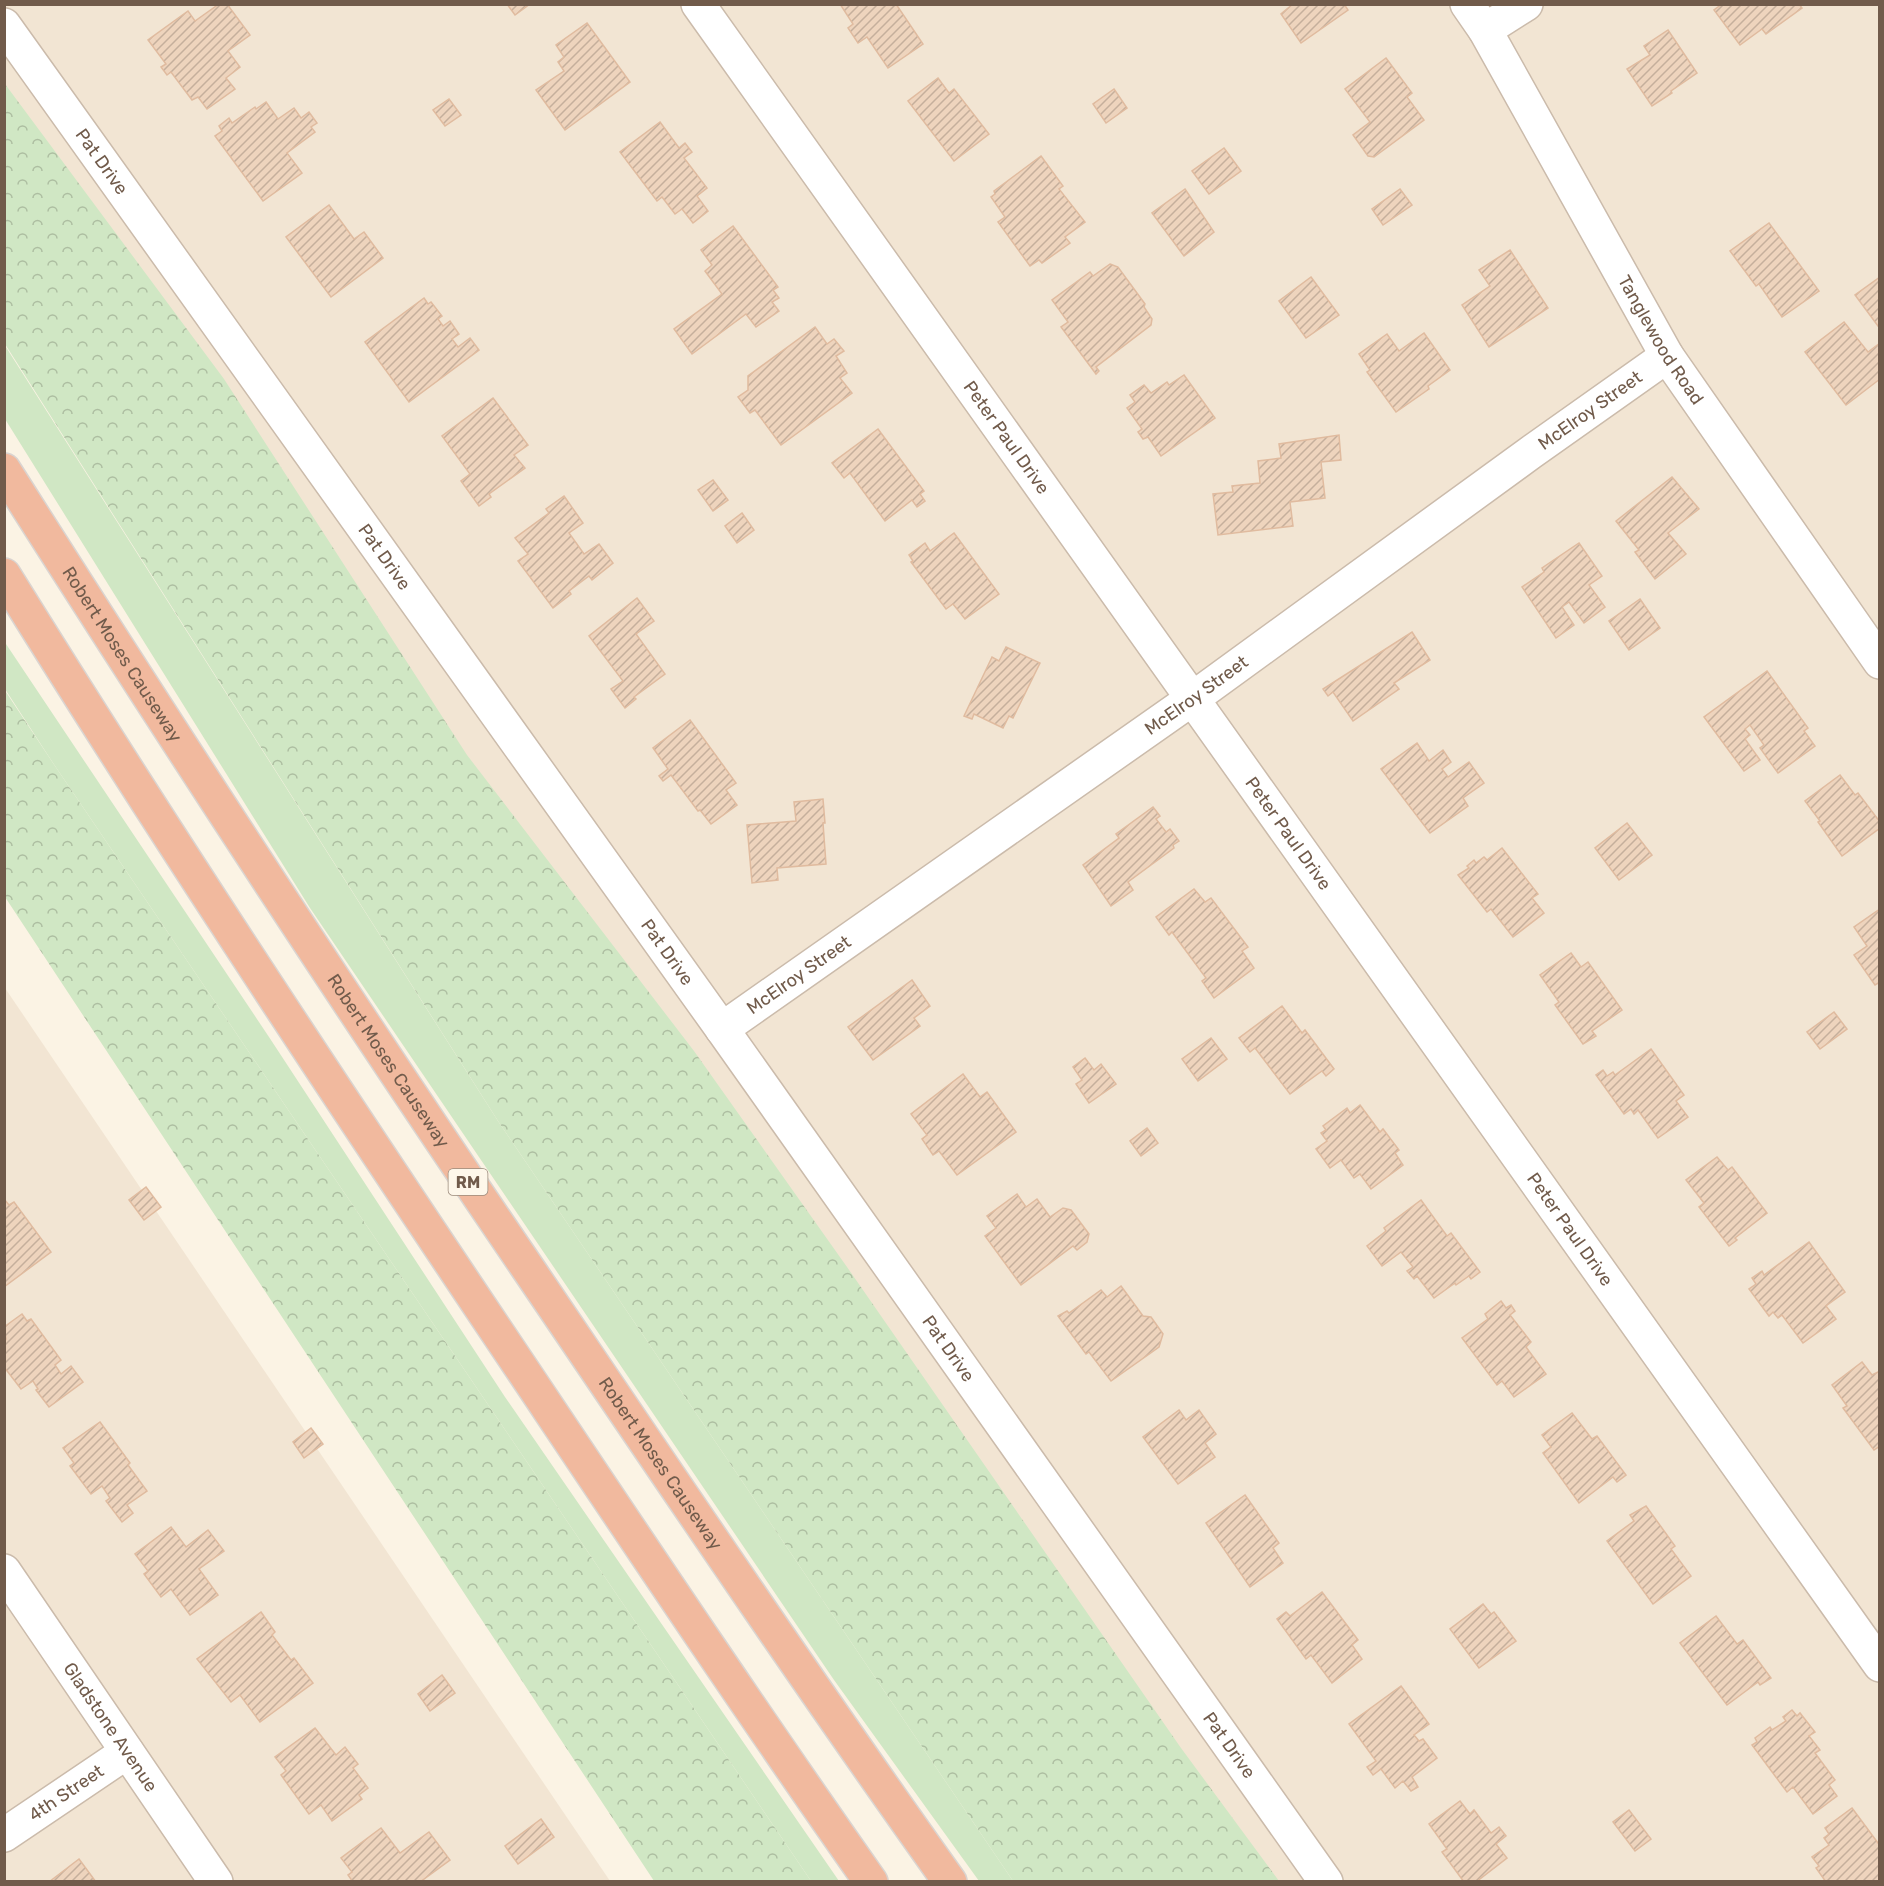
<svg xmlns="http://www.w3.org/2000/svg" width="1884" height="1886" font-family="Rubik,sans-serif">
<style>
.residential{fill:#f2e5d3}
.green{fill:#d0e7c4}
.forest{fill:url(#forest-crowns)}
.building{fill:url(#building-hatch);stroke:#e0bb9f;stroke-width:1.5}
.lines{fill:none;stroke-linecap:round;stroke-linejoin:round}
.minor-casing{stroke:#cbbbab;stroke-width:36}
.highway-casing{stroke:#dad4d0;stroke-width:36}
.minor{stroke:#fff;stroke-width:33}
.highway{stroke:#f1b99e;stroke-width:33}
.labels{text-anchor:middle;stroke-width:5;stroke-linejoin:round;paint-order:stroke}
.shield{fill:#fef7ea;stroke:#9b8a7b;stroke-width:1.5}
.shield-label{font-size:16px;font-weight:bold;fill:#715b4b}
.street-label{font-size:18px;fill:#715b4b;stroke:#fef7ea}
</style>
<defs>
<pattern id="forest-crowns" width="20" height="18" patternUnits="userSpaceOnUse" patternTransform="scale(1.5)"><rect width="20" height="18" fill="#d0e7c4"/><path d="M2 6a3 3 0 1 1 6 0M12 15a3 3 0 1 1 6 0" fill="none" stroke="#adbea1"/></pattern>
<pattern id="building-hatch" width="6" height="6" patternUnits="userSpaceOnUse" patternTransform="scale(1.5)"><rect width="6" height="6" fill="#eed4bd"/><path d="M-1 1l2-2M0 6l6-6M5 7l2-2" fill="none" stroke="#c5af9c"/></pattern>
</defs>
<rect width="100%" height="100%" fill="#fbf3e4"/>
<g class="residential">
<path d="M4,5h1875v1876h-622l-1252,-1749z"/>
<path d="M5,988l605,893h-605z"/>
</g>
<g class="green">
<path d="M4,344l494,777 515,760h-34l-145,-201 -524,-772 -305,-489z"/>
<path d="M4,641l265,396 236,360 334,484h-28l-758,-1118 -48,-74z"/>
</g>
<g class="forest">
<path d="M5,84l219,295 243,376 227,296 153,216 334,481 98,133h-266l-515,-760 -493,-777z"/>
<path d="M4,689l49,74 758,1118h-157l-649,-984z"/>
</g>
<g class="building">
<path d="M219,4h8l23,31 -22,16 12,16 -14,11 9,11 -28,20 -9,-12 -6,3 -21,-28 -4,3 -6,-8 5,-3 -18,-24 40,-29 7,10z"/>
<path d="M507,4h23l-15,11z"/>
<path d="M840,4h56l27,40 -35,24 -21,-31 -9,6 -10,-15 5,-4z"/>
<path d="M1293,4h51l4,6 -47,33 -20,-29z"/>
<path d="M1722,4h77l3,4 -36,26 -4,-5 -22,16 -26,-35z"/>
<path d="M587,23l43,59 -65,48 -29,-40 28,-19 -6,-9 6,-5 -8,-12z"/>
<path d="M1668,30l29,43 -26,18 1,2 -20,13 -25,-37 23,-14 -6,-9z"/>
<path d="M1386,58l26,35 -5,4 17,23 -50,37 -6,-1 -15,-21 17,-13 -25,-33z"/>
<path d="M938,78l11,15 5,-4 35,45 -35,27 -46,-60z"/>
<path d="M1114,89l13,19 -21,15 -13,-19z"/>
<path d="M449,99l12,16 -16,11 -12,-16z"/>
<path d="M266,102l12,17 16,-11 7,10 8,-6 8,11 -6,4 4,5 -28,21 15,20 -39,28 -48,-65 7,-5 -3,-5 10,-8 3,5 23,-16 1,2z"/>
<path d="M660,122l19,26 6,-5 7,9 -8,6 23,30 -10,8 11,15 -15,12 -11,-14 -7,5 -13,-17 -5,4 -37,-49z"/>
<path d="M1224,148l17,23 -32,23 -17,-23z"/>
<path d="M1041,156l22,30 -4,3 26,33 -20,15 5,6 -28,20 -3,-3 -9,6 -32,-44 7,-5 -14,-20 4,-3 -1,-3z"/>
<path d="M1185,189l29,43 -30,24 -32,-43z"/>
<path d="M1400,189l12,16 -29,20 -11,-16z"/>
<path d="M329,205l25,34 10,-7 19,26 -52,39 -45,-60z"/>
<path d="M1769,223l50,68 -37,26 -23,-33 -3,2 -26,-35z"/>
<path d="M733,226l45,61 -5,3 6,8 -7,4 7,9 -23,16 -10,-13 -54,40 -18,-25 48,-35 -17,-23 7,-6 -11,-15z"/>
<path d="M1510,250l38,58 -59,39 -27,-42 28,-19 -11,-16z"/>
<path d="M1110,264l8,3 27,37 -1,3 8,12 -1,6 -55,42 3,4 -3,3 -35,-47 7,-5 -16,-22 38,-28 3,4z"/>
<path d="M1311,277l28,38 -33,23 -27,-37z"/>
<path d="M1880,277v48l-2,1 -23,-31z"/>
<path d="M424,298l4,6 3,-2 11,14 -4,3 5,7 7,-5 9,13 -7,5 6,8 12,-9 9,12 -70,52 -44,-60z"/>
<path d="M1844,322l24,30 12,-9v36l-34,26 -41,-53z"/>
<path d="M815,327l12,17 7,-5 10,12 -8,5 11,17 -7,5 12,15 -71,52 -26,-35 -5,3 -12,-16 10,-7v-14z"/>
<path d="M1424,333l26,37 -22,16 1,3 -33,23 -29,-40 3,-2 -11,-16 28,-20 12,17z"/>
<path d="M1184,375l31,43 -54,38 -13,-19 -5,2 -5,-7 4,-3 -15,-21 8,-6 -5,-7 14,-10 7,8 16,-11 2,3z"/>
<path d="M493,398l35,47 -14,10 11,13 -36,26 2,3 -12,9 -18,-25 9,-7 -28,-38z"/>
<path d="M878,429l46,62 -4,3 5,7 -8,6 -5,-7 -27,21 -35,-48 -6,5 -12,-15z"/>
<path d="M1339,435l2,25 -20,2 4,36 -35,4 3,24 -75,9 -5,-41 20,-2 -1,-6 28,-3 -2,-22 23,-3 -2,-14z"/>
<path d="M1672,477l27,32 -31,24 18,21 -31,25 -20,-27 4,-2 -23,-29z"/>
<path d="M713,480l15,20 -15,11 -15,-21z"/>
<path d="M564,496l19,27 -14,10 15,21 15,-10 14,19 -21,17 -3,-4 -20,15 2,3 -18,14 -35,-47 10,-7 -13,-16 34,-25 -3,-4z"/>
<path d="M742,513l12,17 -17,13 -12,-17z"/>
<path d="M954,533l45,61 -34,25 -12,-15 -7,5 -35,-47 2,-1 -4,-6 16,-12 5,8z"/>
<path d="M1579,543l23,33 -13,9 16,22 -21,16 -15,-21 -7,5 12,18 -18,13 -34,-51 22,-15 -2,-4z"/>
<path d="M637,598l17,23 -18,13 29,40 -31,23 2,2 -11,9 -14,-19 12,-8 -34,-45z"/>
<path d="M1640,599l20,29 -31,22 -20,-29z"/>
<path d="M1412,632l18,28 -36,23 5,6 -46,32 -20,-29 -5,4 -5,-7z"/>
<path d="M1006,647l34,16 -27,55 -4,-2 -6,12 -29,-14 -2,5 -8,-3 28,-59 7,4z"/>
<path d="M1767,671l41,57 -4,3 11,15 -37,27 -18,-25 4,-3 -14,-20 -5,4 5,6 -5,4 15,21 -16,11 -40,-54z"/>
<path d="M690,720l46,63 -10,7 11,15 -26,19 -11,-14 -2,1 -27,-36 -8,6 -4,-5 9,-7 -15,-21z"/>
<path d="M1417,743l12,18 14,-11 8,12 -9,7 6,8 21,-15 15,21 -21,15 5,8 -38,27 -49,-64z"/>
<path d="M1840,775l15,20 3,-2 22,29v6l-38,28 -24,-34 2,-1 -15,-20z"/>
<path d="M823,799l2,24h-2l3,41 -49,4 1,12 -26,3 -5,-58 49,-4 -2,-19z"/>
<path d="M1153,807l7,9 -4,3 10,13 4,-3 9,12 -6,4 1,3 -46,34 5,8 -22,16 -28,-41 36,-27 -3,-4z"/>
<path d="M1627,823l25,32 -33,25 -24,-32z"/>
<path d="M1502,848l36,46 -6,4 12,15 -31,24 -22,-28 -4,3 -29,-37 11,-7 -2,-2 7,-6 2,3 8,-6 3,3z"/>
<path d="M1194,889l11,13 6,-4 37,49 -6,4 12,17 -40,30 -12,-17 4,-3 -34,-46 -3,3 -13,-18z"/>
<path d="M1880,909v73l-5,3 -21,-30 13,-9 -13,-19z"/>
<path d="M1571,953l10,14 7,-5 34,48 -30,21 4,5 -13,8 -28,-39 4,-3 -19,-27z"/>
<path d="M912,980l18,26 -16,12 6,8 -47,34 -25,-33z"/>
<path d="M1282,1006l20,27 3,-3 29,39 -8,7 -4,-5 -32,23 -35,-46 -5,4 -11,-14z"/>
<path d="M1834,1012l13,17 -27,20 -13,-17z"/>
<path d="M1211,1038l16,21 -29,22 -16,-22z"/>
<path d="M1651,1049l33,46 -8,6 12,16 -30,21 -20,-28 -4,4 -3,-5 -7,5 -28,-39 7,-5 4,6 6,-4 2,3z"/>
<path d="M1085,1058l9,12 7,-6 15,20 -27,19 -13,-19 6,-4 -9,-13z"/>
<path d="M963,1074l17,23 7,-5 29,40 -59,43 -18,-24 -6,4 -11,-16 5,-4 -16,-21z"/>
<path d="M1360,1105l20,27 3,-3 16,21 -4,3 8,12 -32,24 -11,-15 -6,4 -13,-18 -11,8 -14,-19 11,-8 -6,-8 5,-3 -3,-4 24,-18 3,5z"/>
<path d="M1147,1128l11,15 -17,13 -11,-15z"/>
<path d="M1717,1157l11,13 4,-3 35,46 -32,25 2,2 -8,6 -30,-39 5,-4 -18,-23z"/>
<path d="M146,1187l15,20 -17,13 -15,-20z"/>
<path d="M1017,1194l9,13 11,-8 13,18 13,-9 8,2 18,24 -2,8 -10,8 -4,-4 -52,39 -36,-49 11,-8 -9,-12z"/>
<path d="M4,1199l5,6 5,-3 37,50 -47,35z"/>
<path d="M1421,1200l26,36 4,-3 29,39 -9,7 -2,-3 -13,9 -1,-2 -21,15 -17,-22 -3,3 -7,-8 6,-4 -12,-15 -19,14 -15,-20 19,-15 -2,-3z"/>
<path d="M1809,1242l36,50 -19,14 10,13 -33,24 -21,-28 -4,3 -5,-6 -4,4 -20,-27 7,-5 -4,-6 10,-7 2,4z"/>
<path d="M1121,1286l22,30 8,1 12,17 -4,13 -48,34 -22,-29 -3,2 -28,-38 9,-5 2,2 32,-23 6,7z"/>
<path d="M1501,1301l5,7 5,-3 4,6 -5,4 21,27 -5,5 20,27 -32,23 -12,-16 -5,4 -35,-47 26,-19 -3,-5z"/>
<path d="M22,1314l5,7 4,-2 30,41 -6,5 6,9 10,-8 12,16 -34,25 -13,-17 2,-1 -5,-8 -12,8 -17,-22v-27l2,-1 -2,-12z"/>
<path d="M1862,1362l10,13 8,-4v75l-6,4 -31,-42 4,-2 -15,-21z"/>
<path d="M1179,1410l7,10 13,-10 17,24 -11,9 10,14 -37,27 -35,-47z"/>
<path d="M1572,1413l20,26 5,-3 29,39 -9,7 -4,-5 -34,26 -36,-50 8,-6 -9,-12z"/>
<path d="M100,1422l30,41 -2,2 19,26 -20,14 6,8 -11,9 -16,-21 4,-3 -8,-12 -11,8 -21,-28 4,-3 -11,-15z"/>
<path d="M311,1428l12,16 -19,14 -11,-16z"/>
<path d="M1245,1495l34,48 -6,5 10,15 -33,24 -44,-64z"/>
<path d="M1646,1506l29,40 -4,3 20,27 -38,28 -46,-63 27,-20 -4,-6z"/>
<path d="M171,1527l15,20 22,-17 16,21 -25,18 19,26 -28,20 -19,-26 -10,8 -17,-23 4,-3 -13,-17z"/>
<path d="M1322,1592l36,48 -6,5 10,14 -30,24 -21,-28 -5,4 -29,-40 9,-7 4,4z"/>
<path d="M1483,1604l8,10 3,-2 22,29 -37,27 -29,-39z"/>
<path d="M261,1612l14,20 -3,3 19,25 3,-2 19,25 -53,39 -20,-27 -9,7 -34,-43z"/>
<path d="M1716,1616l21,28 6,-4 28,38 -11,7 -2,-3 -31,23 -47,-62z"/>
<path d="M442,1675l13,18 -25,18 -12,-17z"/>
<path d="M1401,1686l28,38 -15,11 5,6 4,-2 14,19 -25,19 6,10 -7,4 -8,-10 -8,7 -14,-19 -8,6 -6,-8 9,-6 -27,-37z"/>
<path d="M1792,1710l5,6 3,-3 15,19 -6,4 11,14 -5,3 20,27 -6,5 8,11 -24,18 -20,-27 -6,5 -35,-47 5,-3 -2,-4 15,-11 2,3 14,-9 -3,-4z"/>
<path d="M315,1728l21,27 9,-8 13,17 -5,4 15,20 -9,7 3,4 -30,22 -11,-16 -12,9 -28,-39 5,-4 -11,-14z"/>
<path d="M1460,1801l10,13 4,-4 17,23 8,-6 7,9 -10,8 11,14 -31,24h-12l-22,-30 5,-3 -18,-25z"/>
<path d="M1852,1808l26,35 2,-1v40h-54l-10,-14 3,-2 -7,-9 17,-12 -5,-7 5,-4 -4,-6z"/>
<path d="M1629,1810l22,29 -16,12 -22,-29z"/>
<path d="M541,1819l13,18 -36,27 -13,-18z"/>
<path d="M381,1828l19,25 29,-21 21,28 -30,22h-67l-5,-7 4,-3 -11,-14z"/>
<path d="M79,1859l17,23h-47z"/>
</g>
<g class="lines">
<defs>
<g id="minor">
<path id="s1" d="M698,4l1182,1661"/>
<path id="s2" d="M1467,4l18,26 182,326 213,306"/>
<path id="s3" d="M4,25l718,1004 604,853"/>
<path d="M1485,30l41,-26"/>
<path id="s4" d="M722,1029l470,-330 338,-246 137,-97"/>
<path id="s5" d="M4,1571l212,311"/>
<path id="s6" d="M4,1835l123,-83"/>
</g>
<g id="highway">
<path id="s7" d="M4,470c171,269 345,536 525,800 139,205 277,410 421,612"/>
<path d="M4,575c154,248 315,491 477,733 129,192 257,385 390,574"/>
</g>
</defs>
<use href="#minor" class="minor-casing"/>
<use href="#highway" class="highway-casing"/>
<use href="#minor" class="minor"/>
<use href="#highway" class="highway"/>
</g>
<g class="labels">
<rect class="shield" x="448.5" y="1169" width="39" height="26" rx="4.5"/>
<g class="shield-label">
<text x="468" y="1188">RM</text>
</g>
<g class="street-label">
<text dy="6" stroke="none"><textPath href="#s3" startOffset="168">Pat Drive</textPath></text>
<text dy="6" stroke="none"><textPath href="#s2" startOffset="388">Tanglewood Road</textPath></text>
<text dy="6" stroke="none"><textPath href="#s4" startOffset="1066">McElroy Street</textPath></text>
<text dy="6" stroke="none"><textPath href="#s1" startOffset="532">Peter Paul Drive</textPath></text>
<text dy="6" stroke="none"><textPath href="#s3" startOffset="654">Pat Drive</textPath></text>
<text dy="6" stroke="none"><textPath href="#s7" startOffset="219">Robert Moses Causeway</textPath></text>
<text dy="6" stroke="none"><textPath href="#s4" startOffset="580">McElroy Street</textPath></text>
<text dy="6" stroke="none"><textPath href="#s1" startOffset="1018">Peter Paul Drive</textPath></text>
<text dy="6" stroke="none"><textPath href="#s3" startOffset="1140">Pat Drive</textPath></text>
<text dy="6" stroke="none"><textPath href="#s4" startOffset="94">McElroy Street</textPath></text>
<text dy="6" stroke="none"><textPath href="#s7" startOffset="705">Robert Moses Causeway</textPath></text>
<text dy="6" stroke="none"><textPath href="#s1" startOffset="1504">Peter Paul Drive</textPath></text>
<text dy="6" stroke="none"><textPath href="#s3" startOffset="1626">Pat Drive</textPath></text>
<text dy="6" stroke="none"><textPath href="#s7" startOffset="1191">Robert Moses Causeway</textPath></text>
<text dy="6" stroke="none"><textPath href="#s5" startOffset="189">Gladstone Avenue</textPath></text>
<text dy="6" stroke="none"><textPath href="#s3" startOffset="2112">Pat Drive</textPath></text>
<text dy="6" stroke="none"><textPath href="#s6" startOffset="75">4th Street</textPath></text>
</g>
</g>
<rect width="1884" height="1886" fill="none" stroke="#715b4b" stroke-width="12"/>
</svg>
